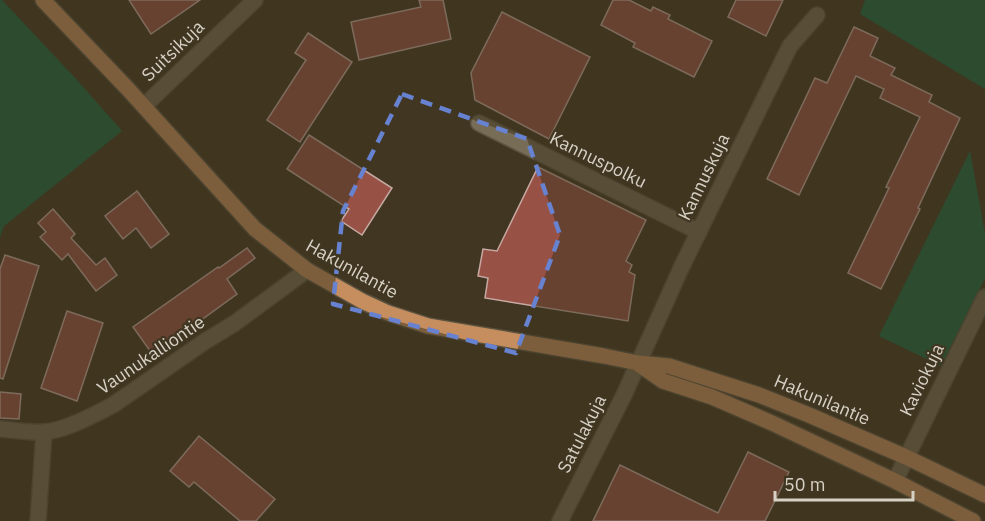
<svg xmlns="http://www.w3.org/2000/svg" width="985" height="521" font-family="'IBM Plex Sans',sans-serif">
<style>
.green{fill:#146441}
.building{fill:#985145;stroke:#c7a9a3;stroke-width:1.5}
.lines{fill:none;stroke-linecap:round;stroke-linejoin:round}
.minor-casing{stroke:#5b5341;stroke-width:18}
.major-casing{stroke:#5b5341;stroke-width:18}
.minor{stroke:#776c55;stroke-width:15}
.major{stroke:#c68e5f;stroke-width:15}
.marked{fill:none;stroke:#6782d0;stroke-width:4.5;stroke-dasharray:12 8;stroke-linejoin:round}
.labels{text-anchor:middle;stroke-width:4.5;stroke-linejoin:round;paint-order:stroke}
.street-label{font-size:18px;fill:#d7d1c5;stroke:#403621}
</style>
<rect width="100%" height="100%" fill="#403621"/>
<g class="green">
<path d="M0,0h2l75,80 45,51 -118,95 -4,11z"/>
<path d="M865,0h120v89l-125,-75z"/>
<path d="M970,151l15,83v44l-44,88 -62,-30z"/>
</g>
<g class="building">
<path d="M129,0h71l-49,34z"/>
<path d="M419,0h24l8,39 -92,21 -8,-38 70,-15z"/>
<path d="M613,0h16l22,11 2,-4 17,8 -2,4 44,22 -18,36 -61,-30 2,-4 -34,-18z"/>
<path d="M736,0h47l-17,36 -38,-19z"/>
<path d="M502,12l88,45 -41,82 -74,-39 -4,-27z"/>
<path d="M854,27l24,11 -8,18 25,12 -4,7 41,20 -3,7 31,16 -42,90 2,1 -39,80 -33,-16 41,-85 -3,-1 34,-70 -40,-19 4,-9 -28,-13 -57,119 -32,-16 48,-101 12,5z"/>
<path d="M308,33l44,29 -52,80 -33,-22 39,-60 -11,-7z"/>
<path d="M309,135l83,53 -30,47 -21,-14 8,-12 -62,-40z"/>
<path d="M538,167l108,53 -20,41 6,4 -3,7 6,3 -7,46 -143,-23 3,-20 -10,-2 5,-27 14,2z"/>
<path d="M137,191l32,43 -18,14 -15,-20 -13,11 -18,-23z"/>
<path d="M53,209l22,25 -4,4 25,27 9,-7 12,17 -21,16 -28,-37 -6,6 -22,-23 6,-5 -8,-9z"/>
<path d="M247,248l8,10 -28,21 10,15 -84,61 -20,-28 85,-60 1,1z"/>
<path d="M5,255l34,11 -36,113 -3,-1v-109z"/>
<path d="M67,311l36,12 -26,78 -36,-13z"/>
<path d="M0,392l21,2 -2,25 -19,-1z"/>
<path d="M199,436l76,63 -19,22h-16l-46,-39 -5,5 -19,-16z"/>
<path d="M748,452l41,20 -24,49h-172l27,-56 98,48z"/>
</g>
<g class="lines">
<defs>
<g id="minor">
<path d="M144,106l111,-106"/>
<path d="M479,123l220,109"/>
<path d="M0,429c14,1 29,4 43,3 22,-1 50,-17 70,-27l91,-63 31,-19 72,-53"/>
<path d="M895,481l90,-184"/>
<path d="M38,521l6,-89"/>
<path d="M560,521l64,-126 58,-129 108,-220 27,-31"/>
</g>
<g id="major">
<path d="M43,0l84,88 128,141 52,41 55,31 26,12 40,13 176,30 34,7 31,3 90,29 50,20 97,42 79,38"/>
<path d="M640,365l23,16 49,16 60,26 123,58 78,40"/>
</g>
</defs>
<use href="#minor" class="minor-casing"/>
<use href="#major" class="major-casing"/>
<use href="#minor" class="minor"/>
<use href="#major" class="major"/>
</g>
<path d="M0 0H985V521H0ZM402,94l125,45 33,96 -44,118 -183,-49 10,-93z" fill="#403621" fill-opacity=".55" fill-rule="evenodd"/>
<path class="marked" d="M402,94l125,45 33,96 -44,118 -183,-49 10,-93z"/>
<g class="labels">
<g class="street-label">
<text transform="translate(173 51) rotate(-44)" y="6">Suitsikuja</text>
<text transform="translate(598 160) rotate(26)" y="6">Kannuspolku</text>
<text transform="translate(704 177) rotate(-64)" y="6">Kannuskuja</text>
<text transform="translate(352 269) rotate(29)" y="6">Hakunilantie</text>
<text transform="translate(151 355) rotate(-34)" y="6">Vaunukalliontie</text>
<text transform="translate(922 380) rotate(-64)" y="6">Kaviokuja</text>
<text transform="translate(822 400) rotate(23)" y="6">Hakunilantie</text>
<text transform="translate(582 434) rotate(-63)" y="6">Satulakuja</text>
</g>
</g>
<path d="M775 491v9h138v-9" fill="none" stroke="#d7d1c5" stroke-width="3"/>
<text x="784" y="491" font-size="18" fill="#d7d1c5" stroke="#403621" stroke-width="4.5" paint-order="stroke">50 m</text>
</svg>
